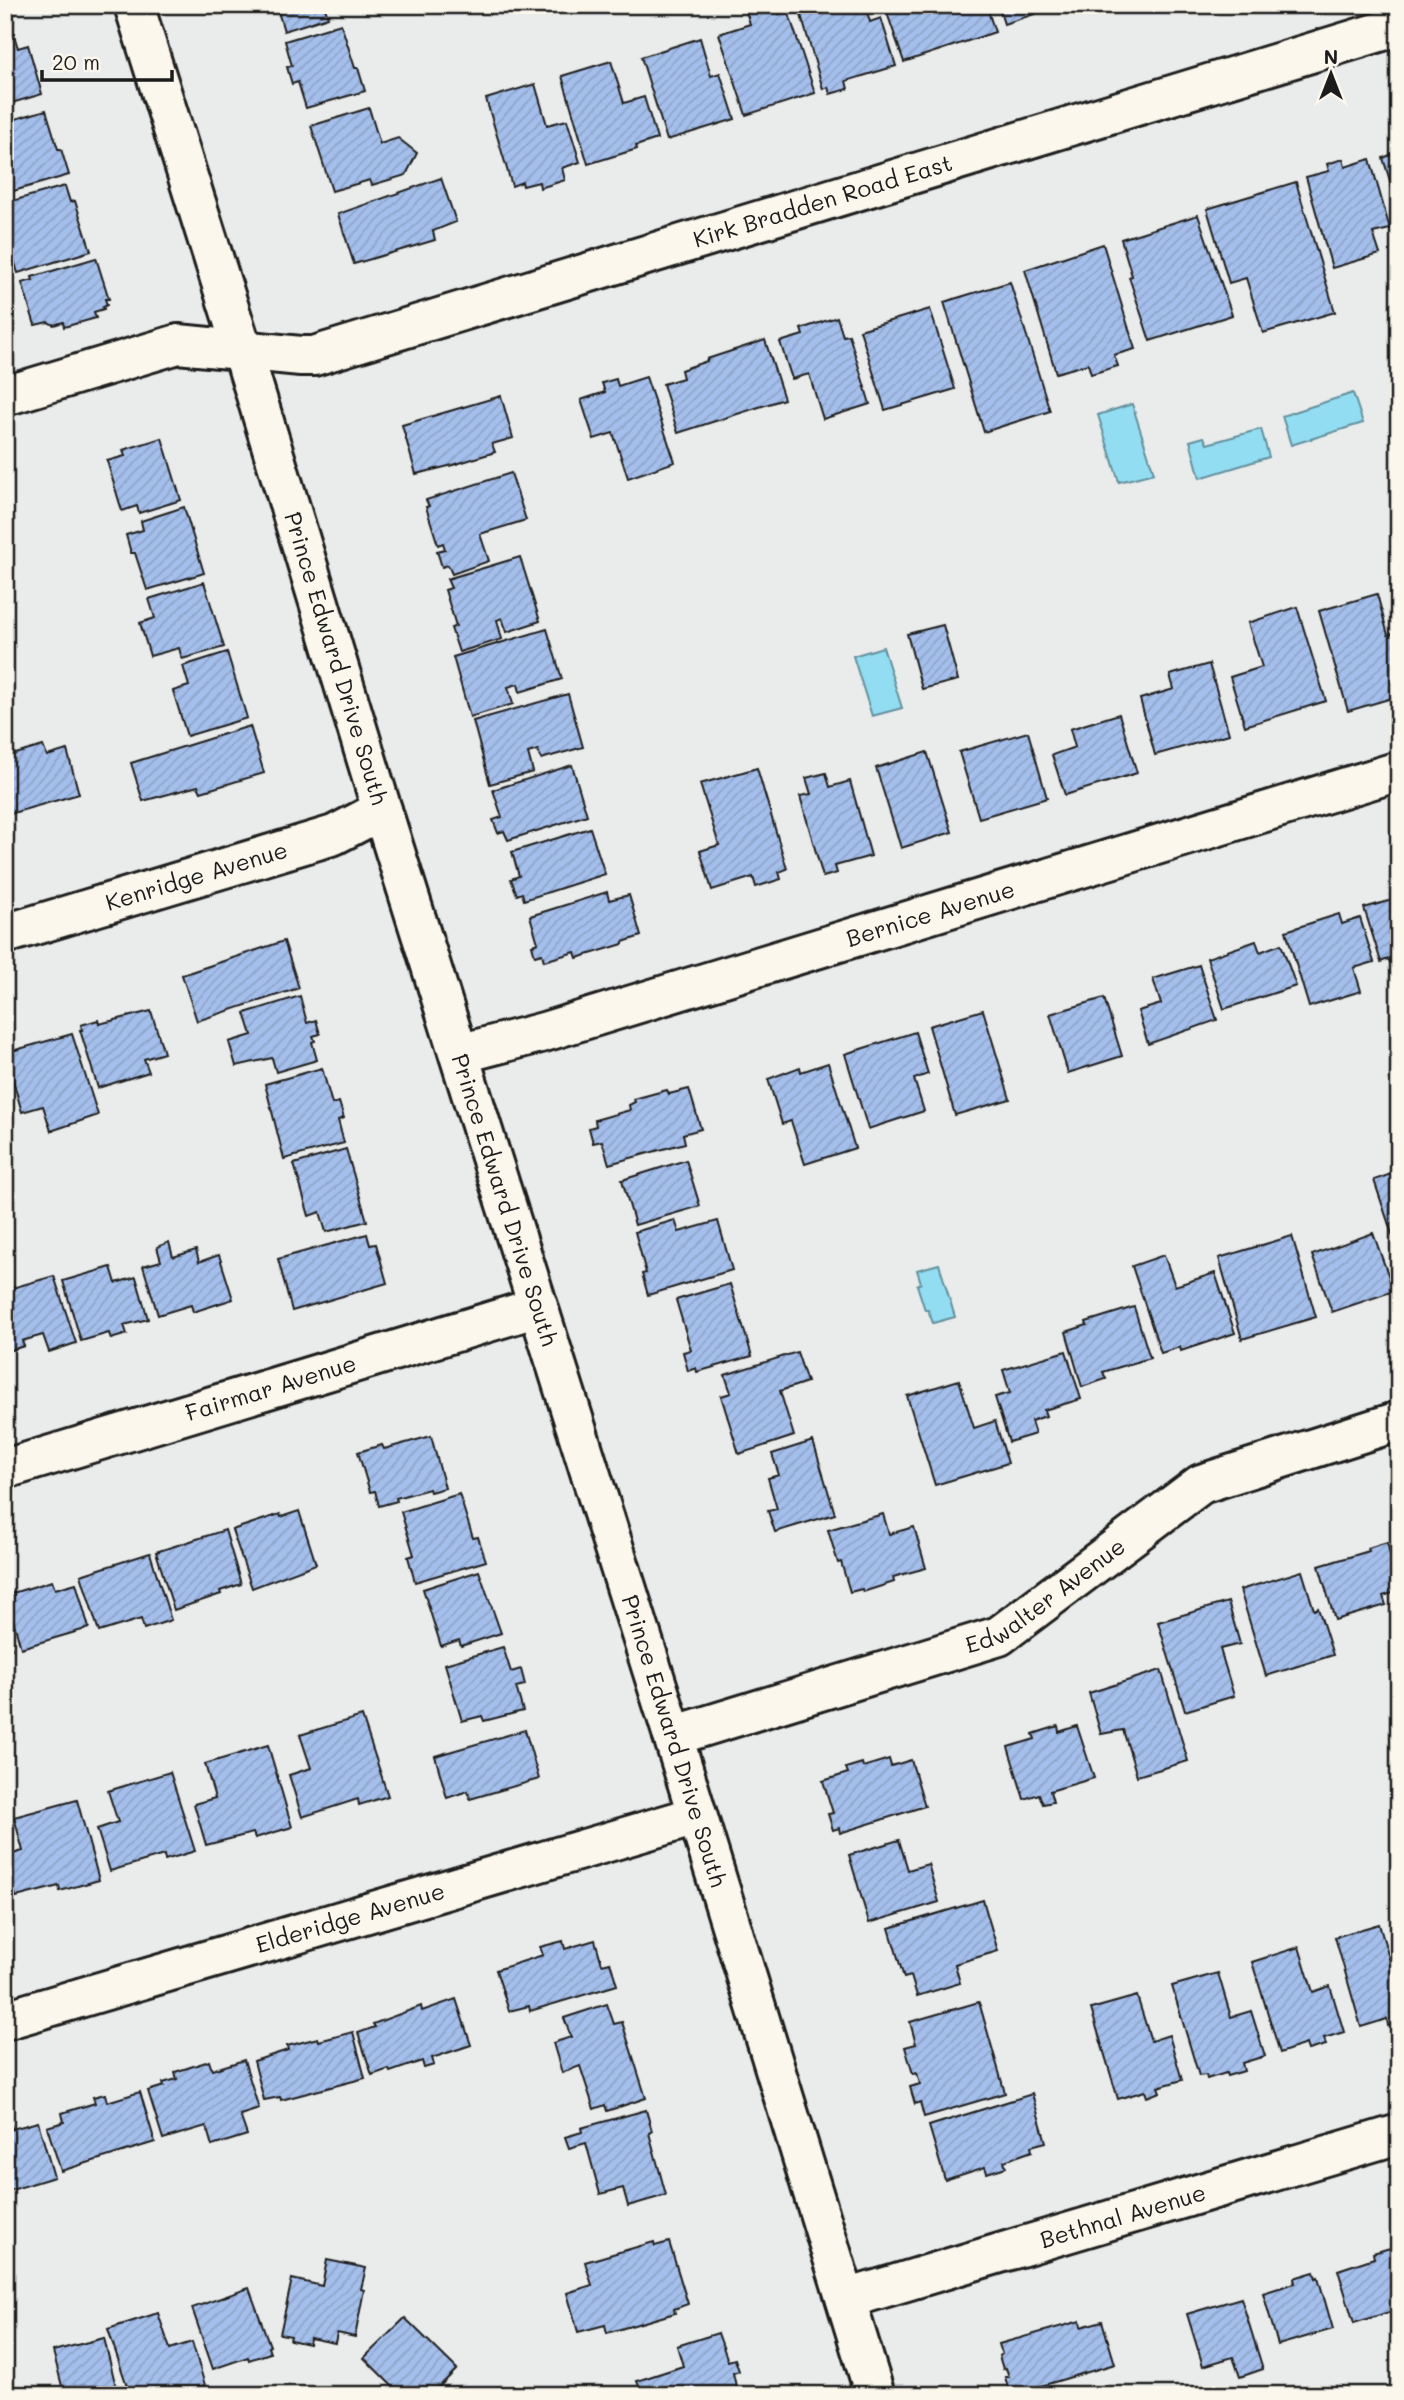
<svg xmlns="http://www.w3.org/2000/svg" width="1404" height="2400" font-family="Mali,sans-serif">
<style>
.water{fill:#92ddf2;stroke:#63909c;stroke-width:2}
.building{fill:url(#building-hatch);stroke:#1c1c1c;stroke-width:2}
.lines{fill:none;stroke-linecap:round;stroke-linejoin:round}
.minor-casing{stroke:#1c1c1c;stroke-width:44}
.minor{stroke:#fbf7ec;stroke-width:38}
.labels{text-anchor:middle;stroke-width:5;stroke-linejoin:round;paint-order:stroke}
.street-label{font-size:23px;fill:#1c1c1c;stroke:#fbf7ec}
</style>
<defs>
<pattern id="building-hatch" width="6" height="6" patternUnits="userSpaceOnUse" patternTransform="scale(1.75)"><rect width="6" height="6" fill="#a5bfec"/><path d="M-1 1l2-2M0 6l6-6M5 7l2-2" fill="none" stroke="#8da4ca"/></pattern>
</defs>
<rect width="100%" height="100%" fill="#eaecec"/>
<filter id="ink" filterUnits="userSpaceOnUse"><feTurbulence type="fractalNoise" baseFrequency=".0143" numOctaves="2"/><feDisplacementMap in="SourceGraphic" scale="14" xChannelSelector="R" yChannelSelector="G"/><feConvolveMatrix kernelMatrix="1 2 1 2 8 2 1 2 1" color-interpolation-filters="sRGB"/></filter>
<g filter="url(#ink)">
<g class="water">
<path d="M1353,393l10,30 -72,22 -9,-29z"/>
<path d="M1132,404l22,69 -35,9 -21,-67z"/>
<path d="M1261,429l8,28 -69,21 -10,-37 14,-4 3,7z"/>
<path d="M883,647l19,61 -30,8 -19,-60z"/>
<path d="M939,1264l16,53 -22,6 -5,-13h-3l-8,-25 4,-2 -4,-13z"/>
</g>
<g class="building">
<path d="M276,5h48l4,12 -44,14z"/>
<path d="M744,5h32l3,9 9,-3 27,82 -69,22 -27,-81 31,-10z"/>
<path d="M798,5h67l5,17 11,-4 15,48 -50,15 2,8 -18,5 -2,-7 -5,2z"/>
<path d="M892,5h94l9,27 -91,30 -19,-55z"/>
<path d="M998,5h64l-58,19z"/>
<path d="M341,24l14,44h3l7,23 -59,17 -8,-26 -6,2 -5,-17 5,-1 -7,-25z"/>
<path d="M12,29l6,19 10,-3 14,49 -37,11v-74z"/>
<path d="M700,38l11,38 9,-3 15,46 -68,21 -26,-83z"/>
<path d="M611,61l13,42 20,-6 13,42 -21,7 1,3 -49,15 -26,-88z"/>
<path d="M535,84l12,41 20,-5 13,42 -18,6 3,12 -25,8 -1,-6 -16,4 -1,-4 -10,4 -26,-87z"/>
<path d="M369,108l11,36 18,-6 19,15 -11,22 -34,10 -2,-5 -38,11 -21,-65z"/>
<path d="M46,110l12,39h3l8,26 -59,17 -5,-15v-55z"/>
<path d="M1399,151v59l-16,-52z"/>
<path d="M1343,159l2,8 25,-8 20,70 -17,4 7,21 -48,14 -26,-91 23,-6 -2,-7z"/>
<path d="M441,178l15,44 -23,9 2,9 -81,24 -16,-50z"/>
<path d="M1296,182l39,130 -72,21 -17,-55 -17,5 -22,-74z"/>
<path d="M65,186l5,16 5,-1 16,50 -73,22 -13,-42v-28z"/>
<path d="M1198,215l34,100 -82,26 -21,-64 3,-1 -11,-37z"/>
<path d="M1103,244l32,105 -21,6 4,11 -27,8 -3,-10 -32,9 -31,-103z"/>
<path d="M96,258l13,41h-4l2,6 -4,2 1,2 -10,3 2,6 -32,9 -1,-5 -9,3 -6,-3 -13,3 -13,-42 11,-3 -1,-3z"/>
<path d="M1010,282l40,129 -66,21 -40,-130z"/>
<path d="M930,309l25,80 -70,21 -25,-80z"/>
<path d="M837,317l6,19 6,-1 21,69 -47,15 -14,-45 -17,5 -12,-37 23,-7 -2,-6z"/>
<path d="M765,340l19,59 -106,34 -15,-49 20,-6 -2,-8 26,-9v-2z"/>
<path d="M646,377l29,85 -47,16 -15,-45 -19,6 -13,-39 24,-8 -3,-9 14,-4 2,7z"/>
<path d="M501,396l12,42 -21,6 3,8 -42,13 -37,9 -14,-49z"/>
<path d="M162,438l19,62 -42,13 -2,-7 -15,5 -15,-50 18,-5 -2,-6z"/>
<path d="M511,473l15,47 -46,14 9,27 -37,13 -4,-9 -6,2 -5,-16 8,-2 -2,-6 -5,2 -12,-38 3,-1 -3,-6z"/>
<path d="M184,507l20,66 -57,17 -12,-37h-4l-5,-18 17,-5 -2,-9z"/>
<path d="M520,557l20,64 -33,11 -5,-14 -5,2 5,19 -43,13 -8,-24 5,-2 -11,-36 6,-2 -4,-9z"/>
<path d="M204,582l20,65 -42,12 -3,-11 -29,8 -10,-33 15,-5 -6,-19z"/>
<path d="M1377,594l11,41 11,-3v64l-51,15 -29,-100z"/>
<path d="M1297,607l29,94 -81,25 -15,-49 32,-10 -14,-44z"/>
<path d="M943,625l15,55 -36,9 -15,-55z"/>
<path d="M547,629l15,50 -42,13 -2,-8 -10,3 5,17 -43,13 -17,-60z"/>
<path d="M227,652l20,66 -60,18 -14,-45 16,-5 -6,-20z"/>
<path d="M1209,664l20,70 -74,21 -15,-56 34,-10 -4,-14z"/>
<path d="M568,694l15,53 -42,12 -3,-9 -10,3 5,19 -43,12 -17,-63z"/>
<path d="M1119,714l18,59 -72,22 -13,-40 23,-8 -5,-18z"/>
<path d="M250,726l14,47 -63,19 -3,-6 -55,15 -12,-38z"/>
<path d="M1028,732l19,66 -68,20 -20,-66z"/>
<path d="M43,746l4,10 20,-6 12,44 -70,20 -4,-13v-44z"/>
<path d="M927,752l25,80 -51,16 -25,-80z"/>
<path d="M572,765l15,50 -79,25 -4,-9 -6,2 -5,-13 9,-3 -9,-27z"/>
<path d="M757,768l30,101 -8,3 2,7 -25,8 -3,-10 -41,13 -12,-39 19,-6 -19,-61z"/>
<path d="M826,773l4,14 20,-6 21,75 -36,10 2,7 -14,4 -23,-81 11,-2 -5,-16z"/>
<path d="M590,828l15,46 -81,26 -2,-7 -5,2 -6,-16 8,-3 -7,-24z"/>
<path d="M607,892l2,8 20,-5 12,41 -18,6v2l-46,14 -2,-6 -31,9 -2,-7 -7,2 -3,-11 6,-2 -8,-27z"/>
<path d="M1399,898v57l-3,1 1,4 -7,2 -2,-3 -7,3 -17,-54z"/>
<path d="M1339,914l3,10 18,-6 14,44 -20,6 7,23 -52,16 -23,-76z"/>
<path d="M284,941l15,47 -102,33 -15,-46z"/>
<path d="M1256,941l4,11 21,-8 15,42 -72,23 -17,-51z"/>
<path d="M1199,965l18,55 -69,24 -10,-33 23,-7 -8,-25z"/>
<path d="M300,996l7,27 9,-3 4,14 -7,2 2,5 -3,1 5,18 -41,12 -4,-14 -36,8 -7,-24 23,-7 -7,-22z"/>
<path d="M1104,998l18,58 -54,17 -18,-59z"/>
<path d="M983,1010l27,89 -55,16 -26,-89z"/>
<path d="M151,1011l13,42 -20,6 5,13 -51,16 -18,-58h2l-1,-5 17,-5 1,4z"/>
<path d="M915,1032l13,42 -14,5 10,32 -56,18 -23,-75z"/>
<path d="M72,1034l26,81 -47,16 -8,-25 -21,6 -17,-59z"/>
<path d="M828,1063l27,85 -50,16 -14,-43 -9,3 -14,-45 32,-12 1,5z"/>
<path d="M322,1068l10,36 7,-2 5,16 -6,2 6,23 -60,16 -19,-75z"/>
<path d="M689,1089l12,40 -18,5 2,9 -76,21 -7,-23 -9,2 -4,-15 7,-2 -1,-6 35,-10 -1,-5 6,-3 -1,-3 33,-9 2,4z"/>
<path d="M346,1149l21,72 -41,11 -6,-20 -11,4 -15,-52z"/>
<path d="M686,1160l14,46 -65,19 -13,-45z"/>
<path d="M1399,1166v89l-25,-75 23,-8 -2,-5z"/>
<path d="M675,1220l4,12 39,-11 14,49 -84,25 -6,-21 4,-1 -11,-41z"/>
<path d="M1373,1233l21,58 -62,21 -20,-57z"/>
<path d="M367,1234l3,11 6,-1 11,39 -95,28 -14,-52z"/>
<path d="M1292,1236l24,81 -74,22 -23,-81z"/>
<path d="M169,1242l4,15 23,-7 3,12 20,-7 14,44 -40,13 -2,-7 -33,10 -15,-49 18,-5 -4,-14z"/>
<path d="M1164,1255l11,31 40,-13 20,60 -54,18 -1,-4 -19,6 -29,-87z"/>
<path d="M111,1267l5,16 20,-6 12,42 -24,6 3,9 -16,5 -2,-6 -28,8 -18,-60z"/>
<path d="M54,1276l22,67 -27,9 -6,-17 -21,6 2,5 -19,6v-62z"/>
<path d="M730,1284l22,72 -55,16 -1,-4 -8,3 -5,-19 8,-2 -15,-50z"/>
<path d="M1134,1307l16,51 -47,14 3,7 -24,8 -16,-55 21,-7 -1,-3z"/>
<path d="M1066,1351l15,48 -37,11 2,6 -15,5 4,13 -26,8 -14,-45 15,-4 -7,-23z"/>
<path d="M797,1352l10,30 -27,9 14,45 -55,18 -18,-58 10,-3 -6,-18z"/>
<path d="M959,1380l15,48 21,-7 13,42 -73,22 -28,-89z"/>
<path d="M431,1436l14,52 -15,4 -1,-3 -33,9 1,3 -18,5 -4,-15 -5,1 -12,-40 24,-7 2,4z"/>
<path d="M813,1441l22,73 -60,18 -7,-21 9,-2 -9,-31 11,-3 -7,-21z"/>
<path d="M459,1494l14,44 5,-1 8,24 -71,21 -7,-25 6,-2 -13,-43z"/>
<path d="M299,1511l17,53 -64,24 -20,-58 48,-16 1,3z"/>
<path d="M883,1514l6,20 25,-7 12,41 -33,9 1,5 -31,10 -1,-3 -12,3 -9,-30 -3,1 -10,-33z"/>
<path d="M225,1530l16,54 -21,7 1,3 -47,16 -18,-58z"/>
<path d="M1387,1542l12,49 -16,5 3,9 -51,15 -16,-54 50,-15 -1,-3z"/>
<path d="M150,1553l21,67 -27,9 -3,-10 -42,13 -18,-57z"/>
<path d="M479,1571l22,62 -40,13 -2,-6 -18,6 -18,-57z"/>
<path d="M1302,1571l12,39 4,-2 15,47 -67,21 -26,-86z"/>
<path d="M52,1581l3,8 21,-6 13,45 -68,20 -15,-53z"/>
<path d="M1228,1602l12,42 -20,5 14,47 -49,15 -27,-89z"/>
<path d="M5,1624l7,25 -7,2z"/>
<path d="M503,1647l8,25 10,-3 4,16 -9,2 7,24 -39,10 -2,-5 -20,5 -17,-57z"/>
<path d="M1161,1670l27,91 -51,15 -14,-46 -22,4 -12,-41z"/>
<path d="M362,1716l26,80 -29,9 -1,-6 -56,18 -13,-42 22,-7 -11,-33z"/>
<path d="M1058,1726l1,6 18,-6 17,52 -44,13 3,11 -10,2 -4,-10 -15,5 -16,-52 27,-8 -2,-5z"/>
<path d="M525,1730l14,49 -69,20 -2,-8 -21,7 -12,-42z"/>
<path d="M268,1745l24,82 -37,11 -2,-5 -47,12 -12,-41 21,-6 -10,-34z"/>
<path d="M889,1759l2,7 20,-6 14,46 -85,27 -1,-5 -6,2 -5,-16 5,-1 -10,-32 25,-8 -2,-5 16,-5 1,4z"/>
<path d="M170,1772l25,79 -30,9 -1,-5 -54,16 -13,-42 21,-7 -10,-31z"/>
<path d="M77,1800l22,80 -39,11 -1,-5 -43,11 -11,-36v-5l18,-5 -9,-34z"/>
<path d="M899,1840l9,30 20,-6 11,38 -70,21 -20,-68z"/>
<path d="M983,1900l15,51 -43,13 5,19 -43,13 -6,-20 -7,2 -15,-50z"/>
<path d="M1379,1924l13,44 7,-2v57l-11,3 -1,-7 -26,8 -26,-90z"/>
<path d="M595,1940l7,24 8,-2 7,23 -87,26 -1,-5 -20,5 -13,-41 47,-15 -3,-8 23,-6 2,8z"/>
<path d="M1299,1947l14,45 17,-6 14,46 -20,6 2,7 -18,5 -2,-6 -26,9 -28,-91z"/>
<path d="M1218,1973l13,44 20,-6 14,45 -23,7 2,8 -17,5 -1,-3 -19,6 -1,-4 -7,1 -27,-90z"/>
<path d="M1137,1996l14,45 18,-6 13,45 -24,7 2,5 -13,5 -2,-6 -27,8 -27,-90z"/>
<path d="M456,1999l15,46 -39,13 2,7 -10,3 -2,-7 -32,11 -1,-3 -17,6 -14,-42 17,-6 -2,-3 48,-18 1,5z"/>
<path d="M979,2002l26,91 -81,24 -4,-15 -5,2 -5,-17 10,-3 -3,-11 -4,1 -8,-27 11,-3 -6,-22z"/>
<path d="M607,2004l7,20 8,-2 24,76 -39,13 -2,-6 -11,4 -14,-43 -18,7 -9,-30 18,-6 -7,-19z"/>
<path d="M353,2032l12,46 -84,22 -1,-3 -16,3 -10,-39 34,-11 -1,-4 31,-8 1,3z"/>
<path d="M244,2060l15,49 -19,6 7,20 -35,11 -6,-20 -43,13 -15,-48 16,-5 -1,-3 14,-4 -2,-7 34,-11 3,9z"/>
<path d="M140,2092l15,50 -94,29 -14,-44 17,-5 -2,-9 33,-10 -2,-6 12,-3 2,8z"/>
<path d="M1032,2094l14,48 -15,4 1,5 -28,10 2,6 -19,6 -2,-6 -40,13 -16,-54z"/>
<path d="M646,2110l6,21 -3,2 17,62 -38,11 -5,-18 -23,6 -14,-51 -17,5 -4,-11 17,-5 -1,-4z"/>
<path d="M38,2122l16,55 -49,15v-65l6,-2 1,4z"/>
<path d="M654,2242l1,4 14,-4 19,62 -14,5 1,4 -68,20 -2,-8 -27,7 -11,-39 25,-8 -7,-23z"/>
<path d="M1390,2248l2,7 3,-1 4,13v42l-45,14 -16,-53 36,-12 -1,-5z"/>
<path d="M327,2260l39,8 -5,21 3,1 -9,47 -18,-4 -2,10 -25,-5 -1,6 -19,-4 1,-4 -11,-2 12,-55 30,7z"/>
<path d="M1314,2272l2,6 2,-1 15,52 -55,16 -15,-52 32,-10 -1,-5z"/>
<path d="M249,2288l21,58 -2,1 2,6 -21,7 -1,-3 -35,12 -21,-61z"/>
<path d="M1241,2298l22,71 -23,8 -7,-20 -30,9 -16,-52z"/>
<path d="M158,2313l12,36 22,-7 13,43 -29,10h-46l-22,-66z"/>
<path d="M405,2318l52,51 -26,26h-17l-4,-4 -3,4h-6l-37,-37z"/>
<path d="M1080,2321l1,6 21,-6 13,43 -101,30 -1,-4 -4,1 -4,-14h4l-3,-9 -3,1 -4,-13 3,-2 -3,-10z"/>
<path d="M718,2333l10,28 7,-2 4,12 -6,2 5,22h-96l-5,-14 46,-15 -6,-20z"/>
<path d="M104,2338l14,57h-75l20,-5 -10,-39z"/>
</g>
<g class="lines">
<defs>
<g id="minor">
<path id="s1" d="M134,5l108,344 140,461 291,926 202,659"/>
<path id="s2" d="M5,396l173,-52 123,12h13l1085,-330"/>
<path id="s3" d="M5,934l329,-99 48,-25"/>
<path id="s4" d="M459,1054l85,-22 855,-261"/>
<path id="s5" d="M5,1469l533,-162"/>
<path id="s6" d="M673,1736l326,-100 202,-152 198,-63"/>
<path id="s7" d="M5,2020l691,-204"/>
<path id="s8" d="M846,2299l553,-165"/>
</g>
</defs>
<use href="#minor" class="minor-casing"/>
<use href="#minor" class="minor"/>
</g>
</g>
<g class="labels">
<g class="street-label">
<text dy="8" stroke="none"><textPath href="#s2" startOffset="849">Kirk Bradden Road East</textPath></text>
<text dy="8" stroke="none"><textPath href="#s1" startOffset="684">Prince Edward Drive South</textPath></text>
<text dy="8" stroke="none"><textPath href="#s3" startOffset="200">Kenridge Avenue</textPath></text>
<text dy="8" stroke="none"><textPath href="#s4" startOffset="492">Bernice Avenue</textPath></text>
<text dy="8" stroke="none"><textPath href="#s1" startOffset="1251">Prince Edward Drive South</textPath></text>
<text dy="8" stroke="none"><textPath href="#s5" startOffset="278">Fairmar Avenue</textPath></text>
<text dy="8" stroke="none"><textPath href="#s6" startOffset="401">Edwalter Avenue</textPath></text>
<text dy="8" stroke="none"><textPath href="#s1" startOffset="1818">Prince Edward Drive South</textPath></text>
<text dy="8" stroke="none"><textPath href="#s7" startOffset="360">Elderidge Avenue</textPath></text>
<text dy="8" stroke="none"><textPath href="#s8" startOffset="289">Bethnal Avenue</textPath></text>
</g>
</g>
<rect width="1404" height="2400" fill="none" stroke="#fbf7ec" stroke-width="28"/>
<rect x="14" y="14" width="1376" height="2372" fill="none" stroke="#1c1c1c" stroke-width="2.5" filter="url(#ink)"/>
<g transform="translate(1331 74)" stroke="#fbf7ec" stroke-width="5" paint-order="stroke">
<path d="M0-5L12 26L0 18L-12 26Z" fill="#1c1c1c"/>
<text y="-10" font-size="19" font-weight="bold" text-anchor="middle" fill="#1c1c1c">N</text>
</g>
<path d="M42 70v10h130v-10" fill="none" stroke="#1c1c1c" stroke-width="3.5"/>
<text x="52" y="70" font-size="21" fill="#1c1c1c" stroke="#fbf7ec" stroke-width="5" paint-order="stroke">20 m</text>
</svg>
